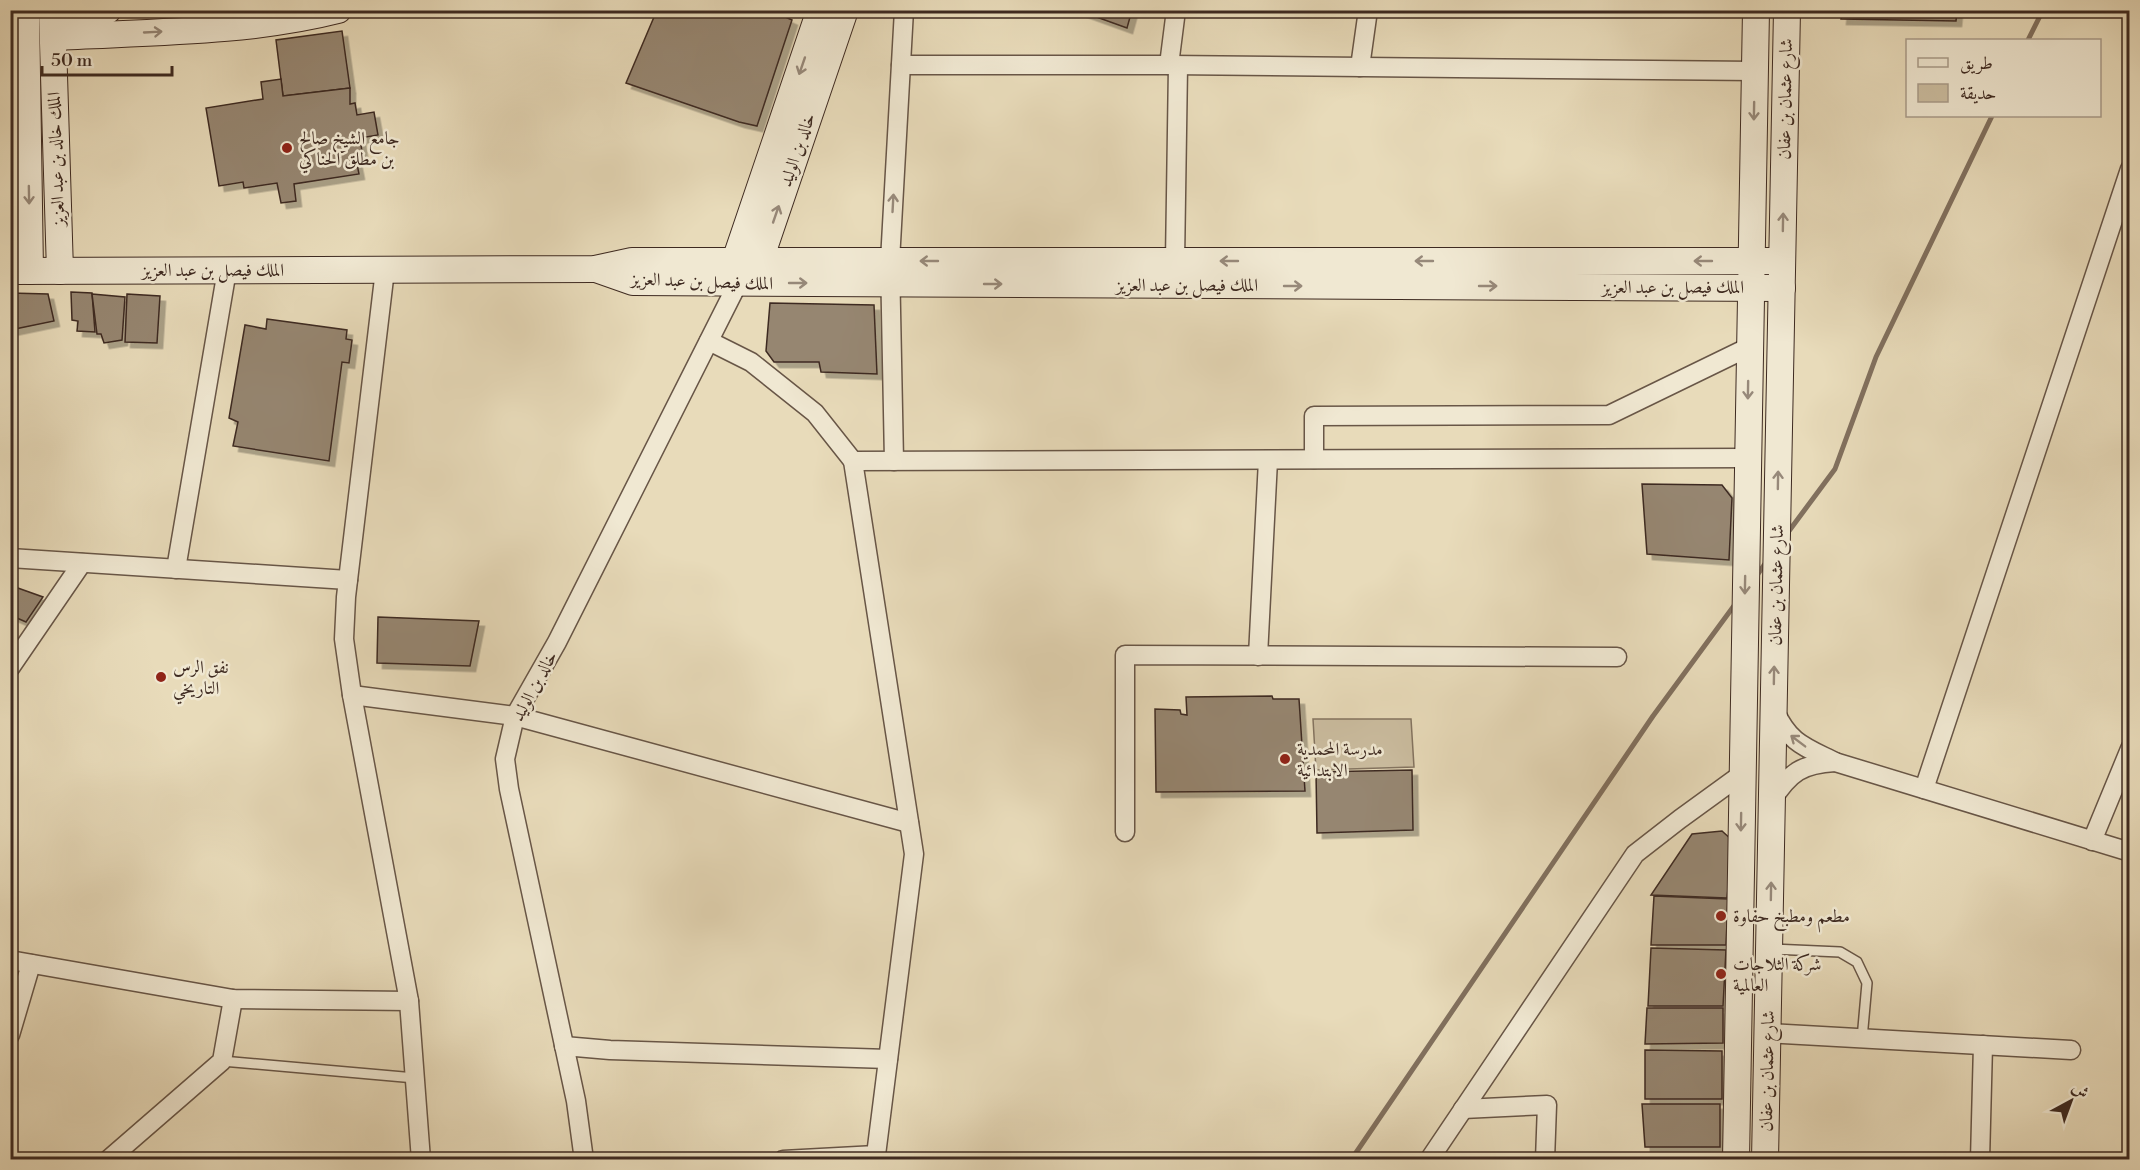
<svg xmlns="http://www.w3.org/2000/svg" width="2140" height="1170" font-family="'Libre Bodoni',Amiri,serif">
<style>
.green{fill:#cbbda0;stroke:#847460;stroke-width:1.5}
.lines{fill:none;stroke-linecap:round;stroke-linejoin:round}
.stream{stroke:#81705e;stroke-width:5}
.building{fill:#968671;stroke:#3e2a21;stroke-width:1.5;filter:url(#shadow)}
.lane-casing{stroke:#685647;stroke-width:12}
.street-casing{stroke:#685647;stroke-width:21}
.secondary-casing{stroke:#3e2a21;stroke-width:28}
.lane{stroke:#f0e8d2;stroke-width:9}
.street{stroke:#f0e8d2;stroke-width:18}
.secondary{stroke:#f0e8d2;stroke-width:26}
.oneway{stroke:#97897a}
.poi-dot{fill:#8f2418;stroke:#f0e8d2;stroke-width:2}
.labels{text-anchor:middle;stroke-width:5;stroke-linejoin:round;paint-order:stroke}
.street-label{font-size:18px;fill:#3e2a21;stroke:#f0e8d2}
.poi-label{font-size:18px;fill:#3e2a21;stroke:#f0e8d2;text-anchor:start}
</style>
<defs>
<filter id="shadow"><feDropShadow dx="5.5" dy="5.5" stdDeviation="0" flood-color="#0004"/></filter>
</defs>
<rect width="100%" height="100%" fill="#e8dbba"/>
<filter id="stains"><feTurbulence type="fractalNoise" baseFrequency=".00333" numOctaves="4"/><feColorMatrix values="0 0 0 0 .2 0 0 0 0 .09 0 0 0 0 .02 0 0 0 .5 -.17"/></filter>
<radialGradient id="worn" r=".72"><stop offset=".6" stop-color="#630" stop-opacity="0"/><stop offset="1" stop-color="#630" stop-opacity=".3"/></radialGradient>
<path class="green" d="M1313,719h98l3,48 -98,3z"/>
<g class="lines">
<g class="stream">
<path d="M2028,40l15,-30"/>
<path d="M1786,535l49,-66 41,-112 116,-241"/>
<path d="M1755,578l12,-17"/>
<path d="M1351,1160l302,-444 83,-113"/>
</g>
</g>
<g class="building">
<path d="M657,10h106l16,4 13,6 -35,106 -18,-4 -113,-39z"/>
<path d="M1077,10h55l-5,18z"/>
<path d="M1842,10h115l-1,11 -115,-2z"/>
<path d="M16,21l5,79 -11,7v-83z"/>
<path d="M342,31l8,57 -67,8 -7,-56z"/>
<path d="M281,79l2,17 67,-8v16l5,-1 2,12 17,-3 4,23 -18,3 3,20 -7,1 3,15 -65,10 2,17 -15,2 -4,-20 -33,5 -1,-6 -24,4 -13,-78 57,-9 -2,-17z"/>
<path d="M15,124l4,82 -9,-4v-76z"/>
<path d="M20,220l1,20 -6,7h-5v-26z"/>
<path d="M71,292l21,1 3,39 -18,-1 1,-10 -6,-1z"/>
<path d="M10,293l38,1 6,27 -44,9z"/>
<path d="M92,294l33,3 -3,43 -18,3 -3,-9h-4z"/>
<path d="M127,294l33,2 -3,47 -32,-1z"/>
<path d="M770,303l104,2 3,69 -56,-2 -2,-10h-45l-8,-11z"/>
<path d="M267,319l80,11 -1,9 6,1 -3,23 -7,-1 -13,99 -96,-15 5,-24 -9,-4 16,-93 21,4z"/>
<path d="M1642,484l80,1 10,13 -3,62 -82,-6z"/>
<path d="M15,587l28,10 -17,25 -16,-7v-24l3,1z"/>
<path d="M378,617l101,4 -9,45 -93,-3z"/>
<path d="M1272,696l1,3h26l6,92 -149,1 -1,-83 25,1 1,4 6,1 -1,-18z"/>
<path d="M1412,770l1,60 -96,3 -1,-61z"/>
<path d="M1722,831l11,10 -6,57 -76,-3 41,-61z"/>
<path d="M1654,896l74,3 -2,46h-75z"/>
<path d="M1651,948l75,2 -3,56h-75z"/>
<path d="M1647,1008h76v35l-78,1z"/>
<path d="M1645,1050l77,1v48h-77z"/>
<path d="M1642,1104h78v43h-75z"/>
</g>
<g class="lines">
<defs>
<g id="lane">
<path d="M1771,949l69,3 17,10 10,21 -5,56"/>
<path d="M222,1061l193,17"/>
</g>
<g id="street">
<path d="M901,65h268l586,6"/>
<path d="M1169,65l7,-55"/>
<path d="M1360,67l8,-57"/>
<path d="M1175,261l3,-195"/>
<path d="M385,270l-39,327 -2,42 8,56 57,306 12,159"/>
<path d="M709,341l42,21 64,51 38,48 894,-3"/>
<path d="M1314,459v-43l295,-1 140,-68"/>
<path d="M894,461l-4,-200 14,-251"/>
<path d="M10,558l338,22"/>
<path d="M176,569l51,-299"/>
<path d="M1258,656l10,-196"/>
<path d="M10,668l72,-105"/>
<path d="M352,695l163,21 394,107"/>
<path d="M1835,762l295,90"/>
<path d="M1924,789l206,-620"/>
<path d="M1772,800c18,-28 30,-36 63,-38 -30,-15 -46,-19 -60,-51"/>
<path d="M1125,832v-177l492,2"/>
<path d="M2092,841l38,-92"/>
<path d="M10,960l223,39 176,2"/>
<path d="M1767,1033l304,17"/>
<path d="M10,1035l21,-71"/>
<path d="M564,1046l46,4 278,9"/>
<path d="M1463,1109l84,-4 -2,55"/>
<path d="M108,1160l114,-99 11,-62"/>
<path d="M584,1160l-8,-59 -67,-312 -4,-30 10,-43 42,-74 181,-359"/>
<path d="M783,1160l93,-5 38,-301 -61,-393"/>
<path d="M1429,1160l206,-306 45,-35 62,-45"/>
<path d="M1980,1160l3,-115"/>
</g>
<g id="secondary">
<path d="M26,10l4,261"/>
<path d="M52,10l8,261"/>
<path d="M52,14l56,-4"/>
<path d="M53,37c93,-5 195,-4 285,-27"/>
<path d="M596,269l37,13 1149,6"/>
<path d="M10,271l585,-2 37,-8h1150"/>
<path d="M748,271l14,-17 83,-244"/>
<path d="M738,279v-27l82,-242"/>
<path d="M1736,1160l20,-1150"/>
<path d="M1765,1160l22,-1150"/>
</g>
</defs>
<use href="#lane" class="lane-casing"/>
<use href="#street" class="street-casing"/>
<use href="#secondary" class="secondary-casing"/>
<use href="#lane" class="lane"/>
<use href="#street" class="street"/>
<use href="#secondary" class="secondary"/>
</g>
<defs><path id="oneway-shaft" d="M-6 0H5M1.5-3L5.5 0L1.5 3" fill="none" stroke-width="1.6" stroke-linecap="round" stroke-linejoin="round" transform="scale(1.5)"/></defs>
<g class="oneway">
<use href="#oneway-shaft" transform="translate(153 32) rotate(-3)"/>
<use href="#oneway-shaft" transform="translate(802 66) rotate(109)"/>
<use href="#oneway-shaft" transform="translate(1754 111) rotate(91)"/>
<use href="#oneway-shaft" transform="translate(29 195) rotate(89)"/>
<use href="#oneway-shaft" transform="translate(893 203) rotate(-87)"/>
<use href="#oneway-shaft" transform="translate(776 214) rotate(-71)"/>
<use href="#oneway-shaft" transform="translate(1783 222) rotate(-89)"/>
<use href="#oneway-shaft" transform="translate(929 261) rotate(-180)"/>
<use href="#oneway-shaft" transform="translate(1229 261) rotate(-180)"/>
<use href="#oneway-shaft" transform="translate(1424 261) rotate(-180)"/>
<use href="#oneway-shaft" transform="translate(1703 261) rotate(-180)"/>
<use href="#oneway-shaft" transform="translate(798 283)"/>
<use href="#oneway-shaft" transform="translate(993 284)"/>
<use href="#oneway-shaft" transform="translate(1293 286)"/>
<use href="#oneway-shaft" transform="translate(1488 286)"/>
<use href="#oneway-shaft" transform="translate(1748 390) rotate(91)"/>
<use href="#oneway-shaft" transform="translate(1778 480) rotate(-89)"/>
<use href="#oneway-shaft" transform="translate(1745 585) rotate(91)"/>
<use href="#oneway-shaft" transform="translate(1774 675) rotate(-89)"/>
<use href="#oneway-shaft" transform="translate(1798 741) rotate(-143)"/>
<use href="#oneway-shaft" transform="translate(1741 822) rotate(91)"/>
<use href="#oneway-shaft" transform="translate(1771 891) rotate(-89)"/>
</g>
<g class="poi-dot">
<circle cx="287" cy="148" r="6"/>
<circle cx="161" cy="677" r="6"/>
<circle cx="1285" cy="759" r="6"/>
<circle cx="1721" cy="916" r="6"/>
<circle cx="1721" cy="974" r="6"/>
</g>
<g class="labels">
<g class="street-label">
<text transform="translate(1785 99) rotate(-89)" y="6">شارع عثمان بن عفان</text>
<text transform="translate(797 150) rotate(-71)" y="6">خالد بن الوليد</text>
<text transform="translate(56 159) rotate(-92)" y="6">الملك خالد بن عبد العزيز</text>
<text x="213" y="276">الملك فيصل بن عبد العزيز</text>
<text transform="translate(702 281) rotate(2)" y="6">الملك فيصل بن عبد العزيز</text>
<text x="1187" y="291">الملك فيصل بن عبد العزيز</text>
<text x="1673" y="293">الملك فيصل بن عبد العزيز</text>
<text transform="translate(1776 585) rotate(-89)" y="6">شارع عثمان بن عفان</text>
<text transform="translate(534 686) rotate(-62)" y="6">خالد بن الوليد</text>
<text transform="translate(1767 1071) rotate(-89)" y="6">شارع عثمان بن عفان</text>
</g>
<g class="poi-label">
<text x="299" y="144">جامع الشيخ صالح<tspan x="299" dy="21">بن مطلق الحناكي</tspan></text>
<text x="173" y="673">نفق الرس<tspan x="173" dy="21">التاريخي</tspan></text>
<text x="1297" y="755">مدرسة المحمدية<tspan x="1297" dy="21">الابتدائية</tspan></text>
<text x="1733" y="922">مطعم ومطبخ حفاوة</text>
<text x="1733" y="970">شركة الثلاجات<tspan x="1733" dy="21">العالمية</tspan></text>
</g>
</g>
<rect width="2140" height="1170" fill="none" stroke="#e8dbba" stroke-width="36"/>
<rect x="12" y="12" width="2116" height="1146" fill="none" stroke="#3e2a21" stroke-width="3"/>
<rect x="18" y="18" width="2104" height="1134" fill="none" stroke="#3e2a21" stroke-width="1.5"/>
<rect x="1906" y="39" width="195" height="78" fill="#f0e8d2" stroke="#a99c8b" stroke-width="1.5"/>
<rect x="1918" y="58" width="30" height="9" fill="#f0e8d2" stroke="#a99c8b" stroke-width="1.5"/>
<text x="1960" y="69" font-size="18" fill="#3e2a21">طريق</text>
<rect x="1918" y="84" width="30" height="18" fill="#cbbda0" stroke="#a99c8b" stroke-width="1.5"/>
<text x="1960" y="99" font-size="18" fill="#3e2a21">حديقة</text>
<g transform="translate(2071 1101) rotate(41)" stroke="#f0e8d2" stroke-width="4.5" paint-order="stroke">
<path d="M0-4.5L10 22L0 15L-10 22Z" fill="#3e2a21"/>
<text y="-9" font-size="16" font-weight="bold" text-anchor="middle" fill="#3e2a21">ش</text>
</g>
<path d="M42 66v9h130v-9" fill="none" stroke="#3e2a21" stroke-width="3"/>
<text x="51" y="66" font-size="18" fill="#3e2a21" stroke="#f0e8d2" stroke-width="4.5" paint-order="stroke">50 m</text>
<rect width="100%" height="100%" filter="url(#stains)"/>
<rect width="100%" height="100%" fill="url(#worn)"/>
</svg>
